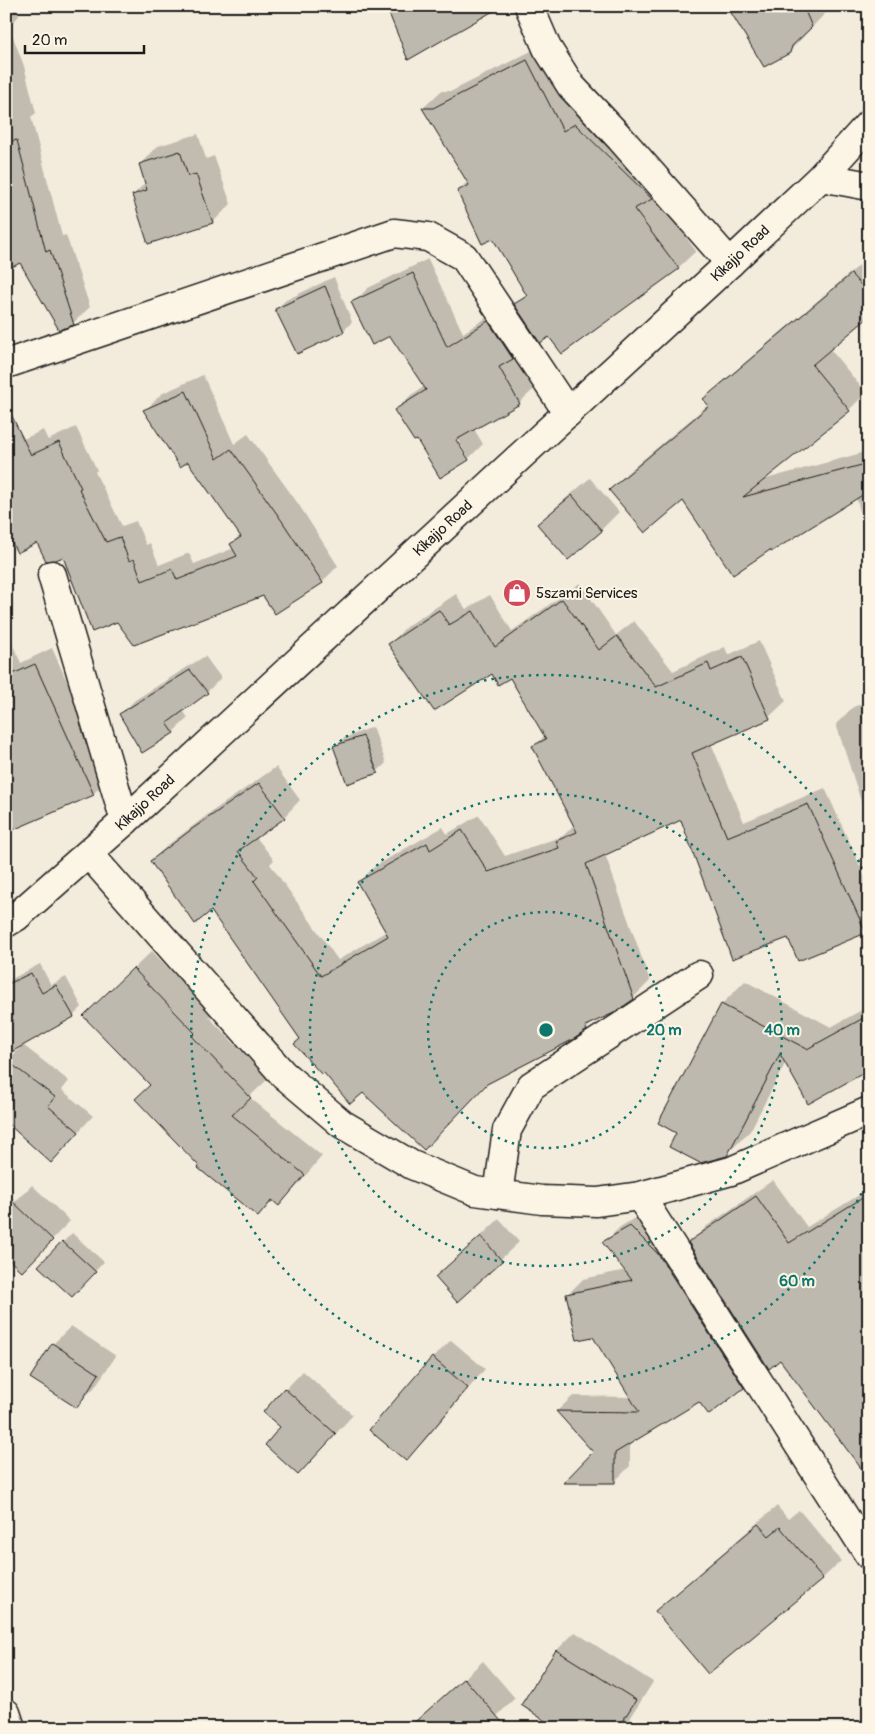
<svg xmlns="http://www.w3.org/2000/svg" width="875" height="1734" font-family="Pangolin,sans-serif">
<style>
.shadow{fill:#0003;fill-rule:evenodd}
.building{fill:#beb9ae;stroke:#1c1c1c}
.lines{fill:none;stroke-linecap:round;stroke-linejoin:round}
.minor-casing{stroke:#1c1c1c;stroke-width:31}
.minor{stroke:#fcf5e5;stroke-width:28}
.ring{fill:none;stroke:#0f766e;stroke-width:2.5;stroke-dasharray:2.5 5}
.labels{text-anchor:middle;stroke-width:4;stroke-linejoin:round;paint-order:stroke}
.street-label{font-size:15px;fill:#1c1c1c;stroke:#fcf5e5}
.poi-label{font-size:15px;fill:#1c1c1c;stroke:#fcf5e5;text-anchor:start}
.centre{fill:#0f766e;stroke:#fcf5e5;stroke-width:2.5}
.ring-label{font-size:15px;text-anchor:middle;font-weight:bold;fill:#0f766e;stroke:#fcf5e5;stroke-width:4;stroke-linejoin:round;paint-order:stroke}
</style>
<rect width="100%" height="100%" fill="#f3ecdd"/>
<filter id="ink" filterUnits="userSpaceOnUse"><feTurbulence type="fractalNoise" baseFrequency=".02" numOctaves="2"/><feDisplacementMap in="SourceGraphic" scale="10" xChannelSelector="R" yChannelSelector="G"/><feConvolveMatrix kernelMatrix="1 2 1 2 8 2 1 2 1" color-interpolation-filters="sRGB"/></filter>
<g filter="url(#ink)">
<g class="shadow">
<path d="M6,6h10l3,10 -10,10 15,40 12,47 -5,4 31,119 4,-1 24,72 -17,16 -53,-61 -14,-11z"/>
<path d="M732,6h97l1,2 -41,44z"/>
<path d="M545,44l151,207 -18,17 -128,67 -34,-30 11,-11 -34,-56 -35,-47 10,-10 -45,-73 18,-17h11z"/>
<path d="M198,134l8,25 8,-3 17,48 -18,18 -64,20 -16,-47 13,-13 -6,-18 18,-18z"/>
<path d="M869,257v59l-39,33 36,44 -17,17 -87,70 107,-29v92l-13,-46 -172,2 -74,-9 17,-17 82,-69 -4,-5 17,-17z"/>
<path d="M428,259l35,74 40,-26 12,48 20,33 -16,15 -45,26 9,15 -15,15 -51,-21 -22,-27 16,-16 14,-9 -34,-51 -38,-32 15,-15zM454,434l14,23h-3l-13,-21z"/>
<path d="M334,277l18,45 -9,9 -67,-22 10,-9z"/>
<path d="M203,375l31,69 14,-10 51,71 39,61 -16,16 -59,12 -129,49 -71,-88 -25,-14h-26l-6,2v-96l37,-17 5,10 28,-13 21,43 -2,2 27,54 14,-5 10,24 4,-2 9,22 30,-12 5,11 40,-16 -3,-4 10,-10 -53,-73 -43,-50 16,-17z"/>
<path d="M590,478l29,34 -18,18 -33,28 -29,-34 18,-18z"/>
<path d="M580,583l36,52 18,-14 39,50 52,-24 3,8 31,-14 27,60 -17,16 -58,26 33,79 81,-34 44,98v43l-4,3 -76,5 -107,-119 -77,36 45,127 -17,17 -37,22 -10,9 -223,63 -62,-53 -90,-130 -60,-48 17,-16 42,-32 66,-46 24,33 -16,17 -28,20 18,23 -4,4 68,96 49,-29 -28,-49 16,-16 68,-39 4,7 32,-19 26,41 58,-20 11,-11 -40,-78 11,-12 -34,-58 -121,-33 16,-17 50,-33 10,15 24,-14 22,36z"/>
<path d="M6,630l15,33 31,-15 58,129 -17,17 -87,37z"/>
<path d="M205,656l16,22 -14,14 -24,18 5,8 -15,14 -53,-17 15,-15z"/>
<path d="M869,699v127l-33,-102 17,-17 11,-4z"/>
<path d="M373,727l13,36 -9,9 -42,-25 9,-9z"/>
<path d="M6,865l6,11 -6,5z"/>
<path d="M152,951l60,63 -3,3 59,62 -19,18 73,59 -25,30 -18,18 -5,-4 -16,16 -57,-51 -50,-80 -48,-87z"/>
<path d="M40,964l11,21 15,-8 16,30 -9,9 -67,37v-71z"/>
<path d="M745,981l86,46 38,-21v63l-83,-7 -36,69 -24,24 -66,-32 62,-119z"/>
<path d="M23,1045l46,36 -7,9 31,26 -39,42 -48,-96z"/>
<path d="M773,1180l34,47 62,-38v269l-89,-99 -90,-116 17,-17z"/>
<path d="M32,1185l38,36 -48,49 -16,-59z"/>
<path d="M646,1211l113,161 -16,15 -44,14 -69,41v24l-16,16 -20,-30 -37,-41 16,-15 58,1 -63,-103 15,-15 43,-9 -22,-27 16,-16z"/>
<path d="M499,1219l20,23 -62,58 -20,-23z"/>
<path d="M72,1233l32,29 -32,33 -32,-29z"/>
<path d="M71,1326l45,30 -22,32 -18,18 -23,-62z"/>
<path d="M451,1340l34,29 -61,72 -18,18 -35,-29 62,-72z"/>
<path d="M303,1371l50,44 -37,40 -52,-43z"/>
<path d="M777,1506l11,13 11,-9 33,39 -1,1 10,11 -18,17 -115,94 -51,-60 18,-18z"/>
<path d="M575,1632l78,50 -29,46h-66l-36,-23 35,-55z"/>
<path d="M483,1661l32,37 -18,18 -13,12 -64,-9z"/>
</g>
<g class="building">
<path d="M386,6h116l-94,54z"/>
<path d="M727,6h76l9,21 -20,19 -2,7 -26,14z"/>
<path d="M527,60l36,71 12,-7 77,75 -18,10 45,60 -117,85 -13,-17 -9,6 -26,-39 13,-8 -34,-57 -11,5 -25,-53 12,-6 -47,-77h11z"/>
<path d="M17,140l29,112 4,-2 24,75 -15,5 -39,-67 -14,7v-128z"/>
<path d="M180,151l8,25 8,-2 17,49 -65,21 -16,-49 15,-5 -8,-26z"/>
<path d="M413,273l34,74 41,-26 25,38 -14,8 21,37 -64,36 13,20 -29,18 -23,-38 -3,1 -20,-31 32,-20 -36,-54 -18,9 -21,-43z"/>
<path d="M851,274l18,20v23l-57,48 38,46 -107,86 126,-34v28l-98,61 -1,-2 -37,25 -50,-74 -38,32 -36,-43 100,-84 -6,-7z"/>
<path d="M325,286l19,46 -47,22 -22,-45z"/>
<path d="M186,391l31,68 14,-10 51,72 41,62 -48,31 -12,-18 -129,49 -17,-23 -25,10 -29,-75 -7,3 -10,1 -9,-18 -20,10 -11,-22v-127l25,51 28,-13 22,46 -2,1 27,53 14,-5 9,24 5,-2 8,22 30,-12 5,11 60,-24 -7,-12 11,-7 -53,-75 -8,5 -37,-57z"/>
<path d="M572,495l30,36 -34,29 -31,-36z"/>
<path d="M562,599l37,51 18,-14 39,51 52,-24 3,8 31,-14 28,62 -78,34 35,84 81,-33 58,129 -68,28 -10,-23 -56,21 -51,-139 -95,44 48,135 -20,14 -29,13 2,4 -13,9 -87,45 -63,66 -61,-57 -13,11 -26,-31 -2,2 -28,-31 6,-5 -89,-128 -16,13 -45,-63 42,-32 67,-46 26,35 -47,33 20,26 -4,4 67,95 67,-40 -31,-54 70,-39 3,7 32,-20 26,42 71,-24 -3,-7 21,-9 -45,-86 14,-7 -36,-61 -12,7 -6,-11 -58,37 -46,-67 51,-34 10,15 24,-14 22,36z"/>
<path d="M35,664l59,131 -88,38v-156z"/>
<path d="M190,670l18,23 -41,30 7,10 -32,20 -23,-39z"/>
<path d="M363,736l15,37 -31,11 -14,-38z"/>
<path d="M133,968l62,65 -3,3 59,62 -19,17 73,60 -26,31 -7,-6 -14,17 -60,-49 1,-2 -64,-67 15,-14 -67,-69z"/>
<path d="M31,973l11,20 14,-8 18,32 -68,38v-70z"/>
<path d="M721,1004l86,45 62,-34v55l-61,34 -28,-50 -53,102 -27,7 -31,-16 7,-14 -18,-10z"/>
<path d="M6,1060l49,37 -7,9 31,26 -28,31 -45,-41z"/>
<path d="M869,1194v285l-89,-119 -11,9 -81,-127 68,-46 33,47z"/>
<path d="M6,1195l47,45 -31,32 -16,-15z"/>
<path d="M630,1226l28,28 86,134 -35,27 -10,-13 -84,51v30h-52l30,-31 -37,-41 83,1 -46,-75 -16,3 -11,-46 66,-14 -30,-38z"/>
<path d="M481,1236l21,25 -45,41 -22,-25z"/>
<path d="M62,1241l34,31 -24,25 -34,-31z"/>
<path d="M52,1343l47,31 -22,34 -47,-30z"/>
<path d="M432,1357l36,31 -62,73 -37,-31z"/>
<path d="M284,1388l52,46 -38,41 -33,-30 15,-18 -17,-15z"/>
<path d="M758,1524l11,12 11,-9 35,41 -1,1 9,10 -115,95 -53,-63z"/>
<path d="M556,1650l80,50 -18,28h-62l-35,-23z"/>
<path d="M464,1678l43,50h-99z"/>
</g>
<g class="lines">
<defs>
<g id="minor">
<path d="M529,6l18,42 24,38 49,52 110,125"/>
<path d="M821,177l48,9"/>
<path d="M6,364l388,-131 34,4 36,20 104,156"/>
<path d="M52,575l73,246"/>
<path d="M89,854l194,220 59,50 70,41 63,26 67,9 55,2 43,-6 91,-25 138,-60"/>
<path id="s1" d="M6,923l10,-6 109,-96 605,-558 91,-86 48,-53"/>
<path d="M498,1194l9,-64 24,-44 168,-111"/>
<path d="M640,1196l229,359"/>
<path d="M6,1713l5,15"/>
</g>
</defs>
<use href="#minor" class="minor-casing"/>
<use href="#minor" class="minor"/>
</g>
</g>
<g class="ring">
<circle cx="546" cy="1030" r="118"/>
<circle cx="546" cy="1030" r="236"/>
<path d="M868 1180A355 355 0 1 1 868 880"/>
</g>
<defs>
<symbol id="shop-disc" viewBox="-11 -11 22 22"><circle r="9.5" fill="#d1495b" stroke="#fcf5e5"/><path d="M-5-2.5h2.3a2.7 3.5 0 0 1 5.4 0H5L5.5 6h-11ZM-1.5-2.5h3a1.5 2.3 0 0 0-3 0Z" fill="#fff"/></symbol>
</defs>
<g fill-rule="evenodd">
<use href="#shop-disc" x="501" y="577" width="32" height="32"/>
</g>
<g class="labels">
<g class="street-label">
<text dy="5" stroke="none"><textPath href="#s1" startOffset="994">Kikajjo Road</textPath></text>
<text dy="5" stroke="none"><textPath href="#s1" startOffset="589">Kikajjo Road</textPath></text>
<text dy="5" stroke="none"><textPath href="#s1" startOffset="184">Kikajjo Road</textPath></text>
</g>
<g class="poi-label">
<text x="536" y="598">5szami Services</text>
</g>
</g>
<circle cx="546" cy="1030" r="8" class="centre"/>
<g class="ring-label">
<text x="664" y="1035">20 m</text>
<text x="782" y="1035">40 m</text>
<text x="797" y="1286">60 m</text>
</g>
<rect width="875" height="1734" fill="none" stroke="#fcf5e5" stroke-width="25"/>
<rect x="12" y="12" width="850" height="1709" fill="none" stroke="#1c1c1c" stroke-width="2" filter="url(#ink)"/>
<path d="M25 45v8h119v-8" fill="none" stroke="#1c1c1c" stroke-width="2.5"/>
<text x="32" y="45" font-size="15" fill="#1c1c1c" stroke="#fcf5e5" stroke-width="4" paint-order="stroke">20 m</text>
</svg>
